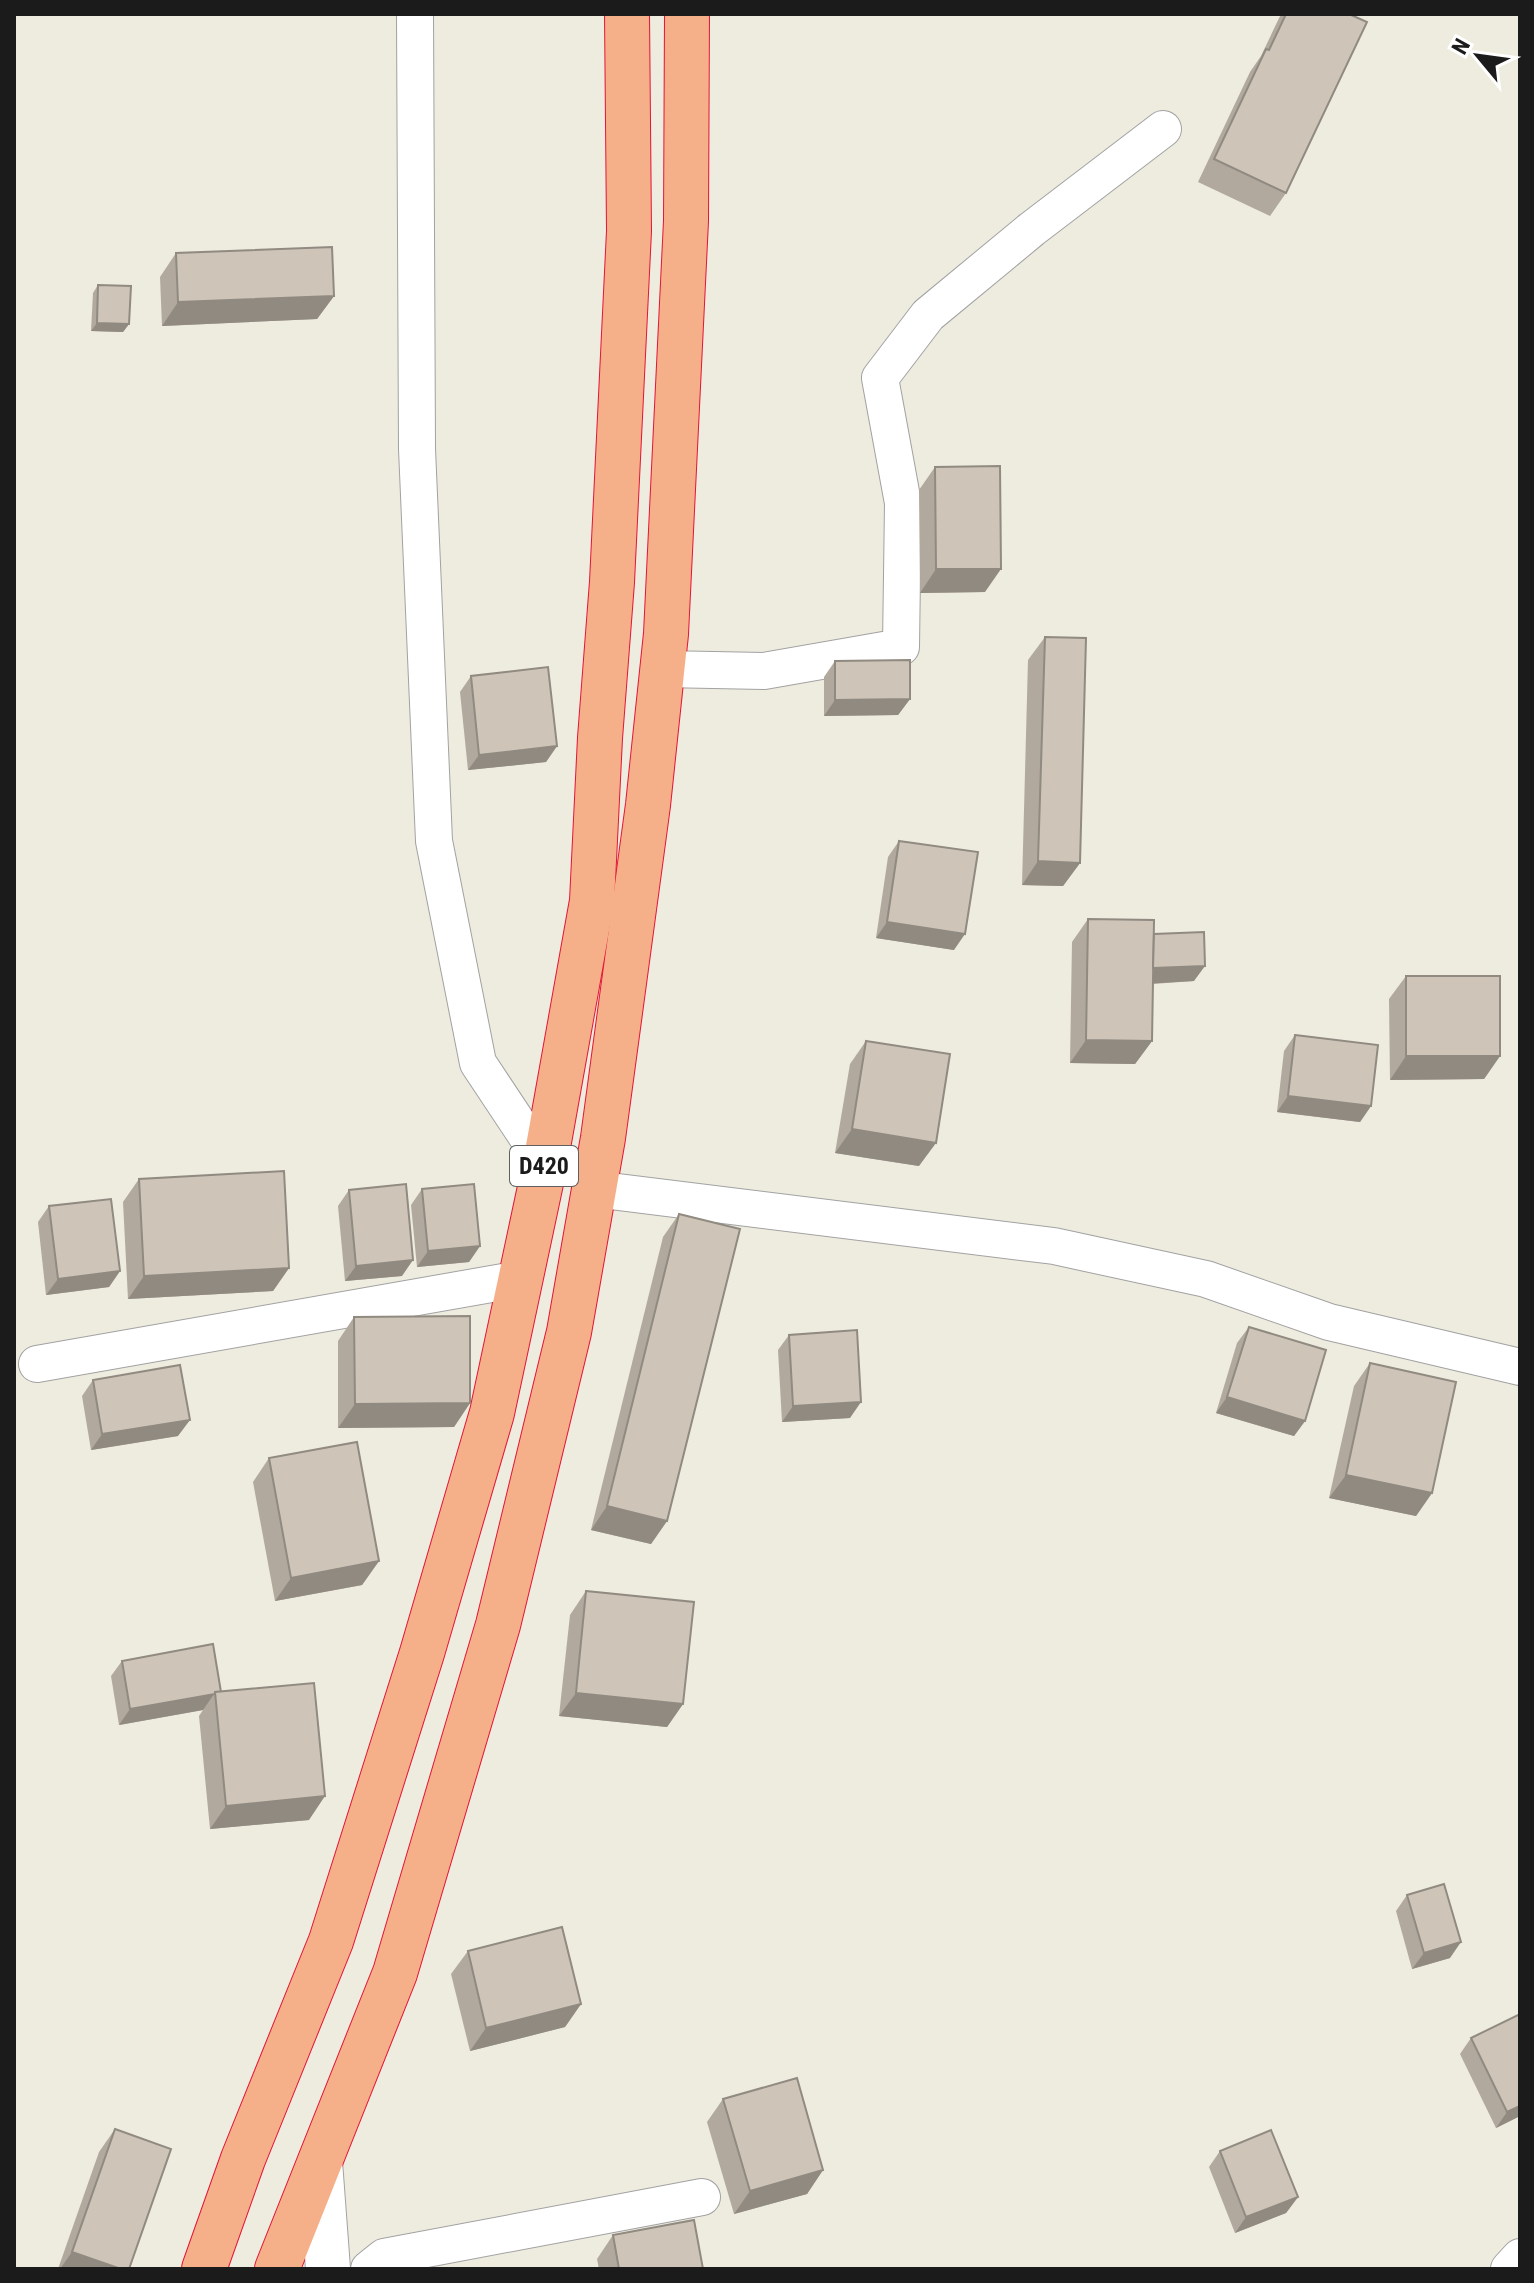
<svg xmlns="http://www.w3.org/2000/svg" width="1534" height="2283" font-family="'Roboto Condensed',sans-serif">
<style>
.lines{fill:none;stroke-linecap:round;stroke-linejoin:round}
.minor-casing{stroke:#a2a2a2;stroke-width:38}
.tertiary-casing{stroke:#a2a2a2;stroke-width:46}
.trunk-casing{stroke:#e41437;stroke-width:46}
.minor{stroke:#fff;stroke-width:36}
.tertiary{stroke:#fff;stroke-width:44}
.trunk{stroke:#f6b089;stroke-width:44}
.wall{fill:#b1a99e}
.shaded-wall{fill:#908a81}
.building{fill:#cec5b8;stroke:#908a81;stroke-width:2}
.labels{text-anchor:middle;stroke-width:8;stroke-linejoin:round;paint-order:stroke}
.shield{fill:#fff;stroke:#5f5f5f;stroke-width:2}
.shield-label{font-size:24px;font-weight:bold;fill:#1b1b1b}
</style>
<rect width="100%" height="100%" fill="#eeebdf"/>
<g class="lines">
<defs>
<g id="minor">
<path d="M415,14l2,435 17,392 44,222 67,101"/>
<path d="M662,669l102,2 137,-24 2,-144 -23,-125 48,-63 104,-86 131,-100"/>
<path d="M594,1189l460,57 152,33 123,43 191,45"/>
<path d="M37,1364l483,-85"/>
<path d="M369,2269l15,-12 318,-60"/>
<path d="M1509,2269l11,-12"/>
</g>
<path id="tertiary" d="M320,2162l8,107"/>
<g id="trunk">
<path d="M204,2269l39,-110 88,-218 91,-288 70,-240 53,-249 47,-263 8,-163 12,-156 17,-351 -2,-217"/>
<path d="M277,2269l118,-296 103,-348 71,-293 34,-194 45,-333 18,-171 20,-413 1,-207"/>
</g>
</defs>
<use href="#minor" class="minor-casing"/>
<use href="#tertiary" class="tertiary-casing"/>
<use href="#trunk" class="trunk-casing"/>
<use href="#minor" class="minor"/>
<use href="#tertiary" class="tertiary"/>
<use href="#trunk" class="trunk"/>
</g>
<g class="wall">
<path d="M1281,14h68l-63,179 -16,23 -72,-34 52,-110 11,-16z"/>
<path d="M176,253l158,43 -17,23 -155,7 -2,-49z"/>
<path d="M98,285l31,39 -6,8 -32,-1 2,-38z"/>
<path d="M935,467l50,125 -65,1 -1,-103z"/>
<path d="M1045,637l35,226 -17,23 -41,-1 6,-225z"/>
<path d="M835,661l75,38 -12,16 -74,1v-39z"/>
<path d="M471,676l86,70 -11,16 -78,8 -8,-78z"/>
<path d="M899,841l55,109 -78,-12 12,-81z"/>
<path d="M1088,919l66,15 40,47 -41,3 -1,57 -17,23 -65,-1 2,-121z"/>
<path d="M1406,976l94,80 -16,23 -94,1 -1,-81z"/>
<path d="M1295,1035l76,71 -11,16 -83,-10 7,-61z"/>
<path d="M866,1041l53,125 -84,-13 15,-89z"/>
<path d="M139,1179l150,89 -16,23 -145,8 -5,-97z"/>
<path d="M422,1189l58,57 -11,16 -52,5 -6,-62z"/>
<path d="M349,1190l53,86 -57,5 -7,-75z"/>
<path d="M49,1206l71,65 -11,16 -63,8 -8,-73z"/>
<path d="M679,1214l-12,307 -16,23 -60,-14 72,-293z"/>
<path d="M354,1317l116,86 -16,24 -116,1v-87z"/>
<path d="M1249,1327l56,94 -11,15 -78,-23 21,-70z"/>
<path d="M789,1335l61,83 -68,4 -4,-72z"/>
<path d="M1370,1363l62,130 -16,23 -87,-18 25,-112z"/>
<path d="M93,1380l85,56 -87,14 -9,-54z"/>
<path d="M269,1458l110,103 -17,24 -87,16 -22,-119z"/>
<path d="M586,1591l97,113 -16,23 -108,-11 11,-101z"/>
<path d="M122,1661l99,31 88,128 -99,9 -11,-113 4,-6 -84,15 -8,-49z"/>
<path d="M1407,1895l43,63 -38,11 -16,-58z"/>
<path d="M468,1951l113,53 -16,23 -95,24 -19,-77z"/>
<path d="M1520,2014v102l-24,12 -36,-74 11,-16z"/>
<path d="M723,2099l100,71 -16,24 -73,20 -27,-92z"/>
<path d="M115,2129l14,140h-71l41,-117z"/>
<path d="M1220,2151l78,46 -12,16 -51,20 -26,-66z"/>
<path d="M613,2235l90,34h-104l-2,-10z"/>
</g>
<g class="shaded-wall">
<path d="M334,296l-17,23 -155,7 16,-24z"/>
<path d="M97,323l32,1 -6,8 -32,-1z"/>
<path d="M936,569h65l-16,23 -65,1z"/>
<path d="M910,699l-12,16 -74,1 11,-16z"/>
<path d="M557,746l-11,16 -78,8 11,-15z"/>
<path d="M1038,861l42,2 -17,23 -41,-1z"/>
<path d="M887,922l78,12 -11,16 -78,-12z"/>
<path d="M1205,966l-11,15 -52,3 11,-16z"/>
<path d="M1086,1040l66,1 -17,23 -65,-1z"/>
<path d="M1406,1056h94l-16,23 -94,1z"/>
<path d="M1288,1096l83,10 -11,16 -83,-10z"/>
<path d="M852,1129l84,14 -17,23 -84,-13z"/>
<path d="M480,1246l-11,16 -52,5 11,-16z"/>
<path d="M413,1260l-11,16 -57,5 11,-15z"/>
<path d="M289,1268l-16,23 -145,8 16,-23z"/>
<path d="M120,1271l-11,16 -63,8 12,-16z"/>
<path d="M1227,1397l78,24 -11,15 -78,-23z"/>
<path d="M861,1402l-11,16 -68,4 11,-16z"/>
<path d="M470,1403l-16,24 -116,1 17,-24z"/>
<path d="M190,1420l-12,16 -87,14 11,-16z"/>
<path d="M1346,1475l86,18 -16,23 -87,-18z"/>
<path d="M607,1506l60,15 -16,23 -60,-14z"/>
<path d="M379,1561l-17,24 -87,16 16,-23z"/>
<path d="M576,1693l107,11 -16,23 -108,-11z"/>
<path d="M214,1694l-11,16 -84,15 11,-16z"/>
<path d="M325,1796l-16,24 -99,9 16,-23z"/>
<path d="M1461,1942l-11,16 -38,11 12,-16z"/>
<path d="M581,2004l-16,23 -95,24 16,-23z"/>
<path d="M1520,2106v10l-24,12 11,-16z"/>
<path d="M823,2170l-16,24 -73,20 16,-23z"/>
<path d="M1298,2197l-12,16 -51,20 11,-16z"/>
<path d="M72,2252l49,17h-61z"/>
</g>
<g class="building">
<path d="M1286,14h63l18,8 -81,171 -72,-34 52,-110 3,1z"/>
<path d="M332,247l2,49 -156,6 -2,-49z"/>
<path d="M98,285l33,1 -2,38 -32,-1z"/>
<path d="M1000,466l1,103h-65l-1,-102z"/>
<path d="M1045,637l41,1 -6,225 -42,-2z"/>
<path d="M910,660v39l-75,1v-39z"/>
<path d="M548,667l9,79 -78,9 -8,-79z"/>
<path d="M899,841l79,11 -13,82 -78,-12z"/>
<path d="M1088,919l66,1 -2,121 -66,-1z"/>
<path d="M1204,932l1,34 -52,2 1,-34z"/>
<rect x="1406" y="976" width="94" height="80"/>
<path d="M1295,1035l83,10 -7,61 -83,-10z"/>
<path d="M866,1041l84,13 -14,89 -84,-14z"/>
<path d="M284,1171l5,97 -145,8 -5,-97z"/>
<path d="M406,1184l7,76 -57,6 -7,-76z"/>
<path d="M474,1184l6,62 -52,5 -6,-62z"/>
<path d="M111,1199l9,72 -62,8 -9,-73z"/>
<path d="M679,1214l61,15 -73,292 -60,-15z"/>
<path d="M470,1316v87l-115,1 -1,-87z"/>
<path d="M1249,1327l77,23 -21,71 -78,-24z"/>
<path d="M857,1330l4,72 -68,4 -4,-71z"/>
<path d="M1370,1363l86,19 -24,111 -86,-18z"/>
<path d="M180,1365l10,55 -88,14 -9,-54z"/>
<path d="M357,1442l22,119 -88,17 -22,-120z"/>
<path d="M586,1591l108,11 -11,102 -107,-11z"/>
<path d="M213,1644l8,48h-6v2l-85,15 -8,-48z"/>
<path d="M314,1683l11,113 -99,10 -11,-114z"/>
<path d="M1444,1884l17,58 -37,11 -17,-58z"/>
<path d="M562,1927l19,77 -95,24 -18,-77z"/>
<path d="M1520,2014v92l-13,6 -36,-74z"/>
<path d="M797,2078l26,92 -73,21 -27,-92z"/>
<path d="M115,2129l56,20 -42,120h-8l-49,-17z"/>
<path d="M1271,2130l27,67 -52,20 -26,-66z"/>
<path d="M694,2220l9,49h-84l-6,-34z"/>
</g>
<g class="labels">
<rect class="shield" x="510" y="1146" width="68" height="40" rx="6"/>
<g class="shield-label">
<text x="544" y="1174">D420</text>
</g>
</g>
<rect width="1534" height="2283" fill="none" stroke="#1b1b1b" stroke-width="32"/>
<g transform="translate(1478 56) rotate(299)" stroke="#ffffff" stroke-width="6" paint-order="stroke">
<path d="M0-6L14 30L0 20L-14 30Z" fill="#1b1b1b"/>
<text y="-12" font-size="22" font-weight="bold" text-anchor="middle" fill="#1b1b1b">N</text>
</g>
</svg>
